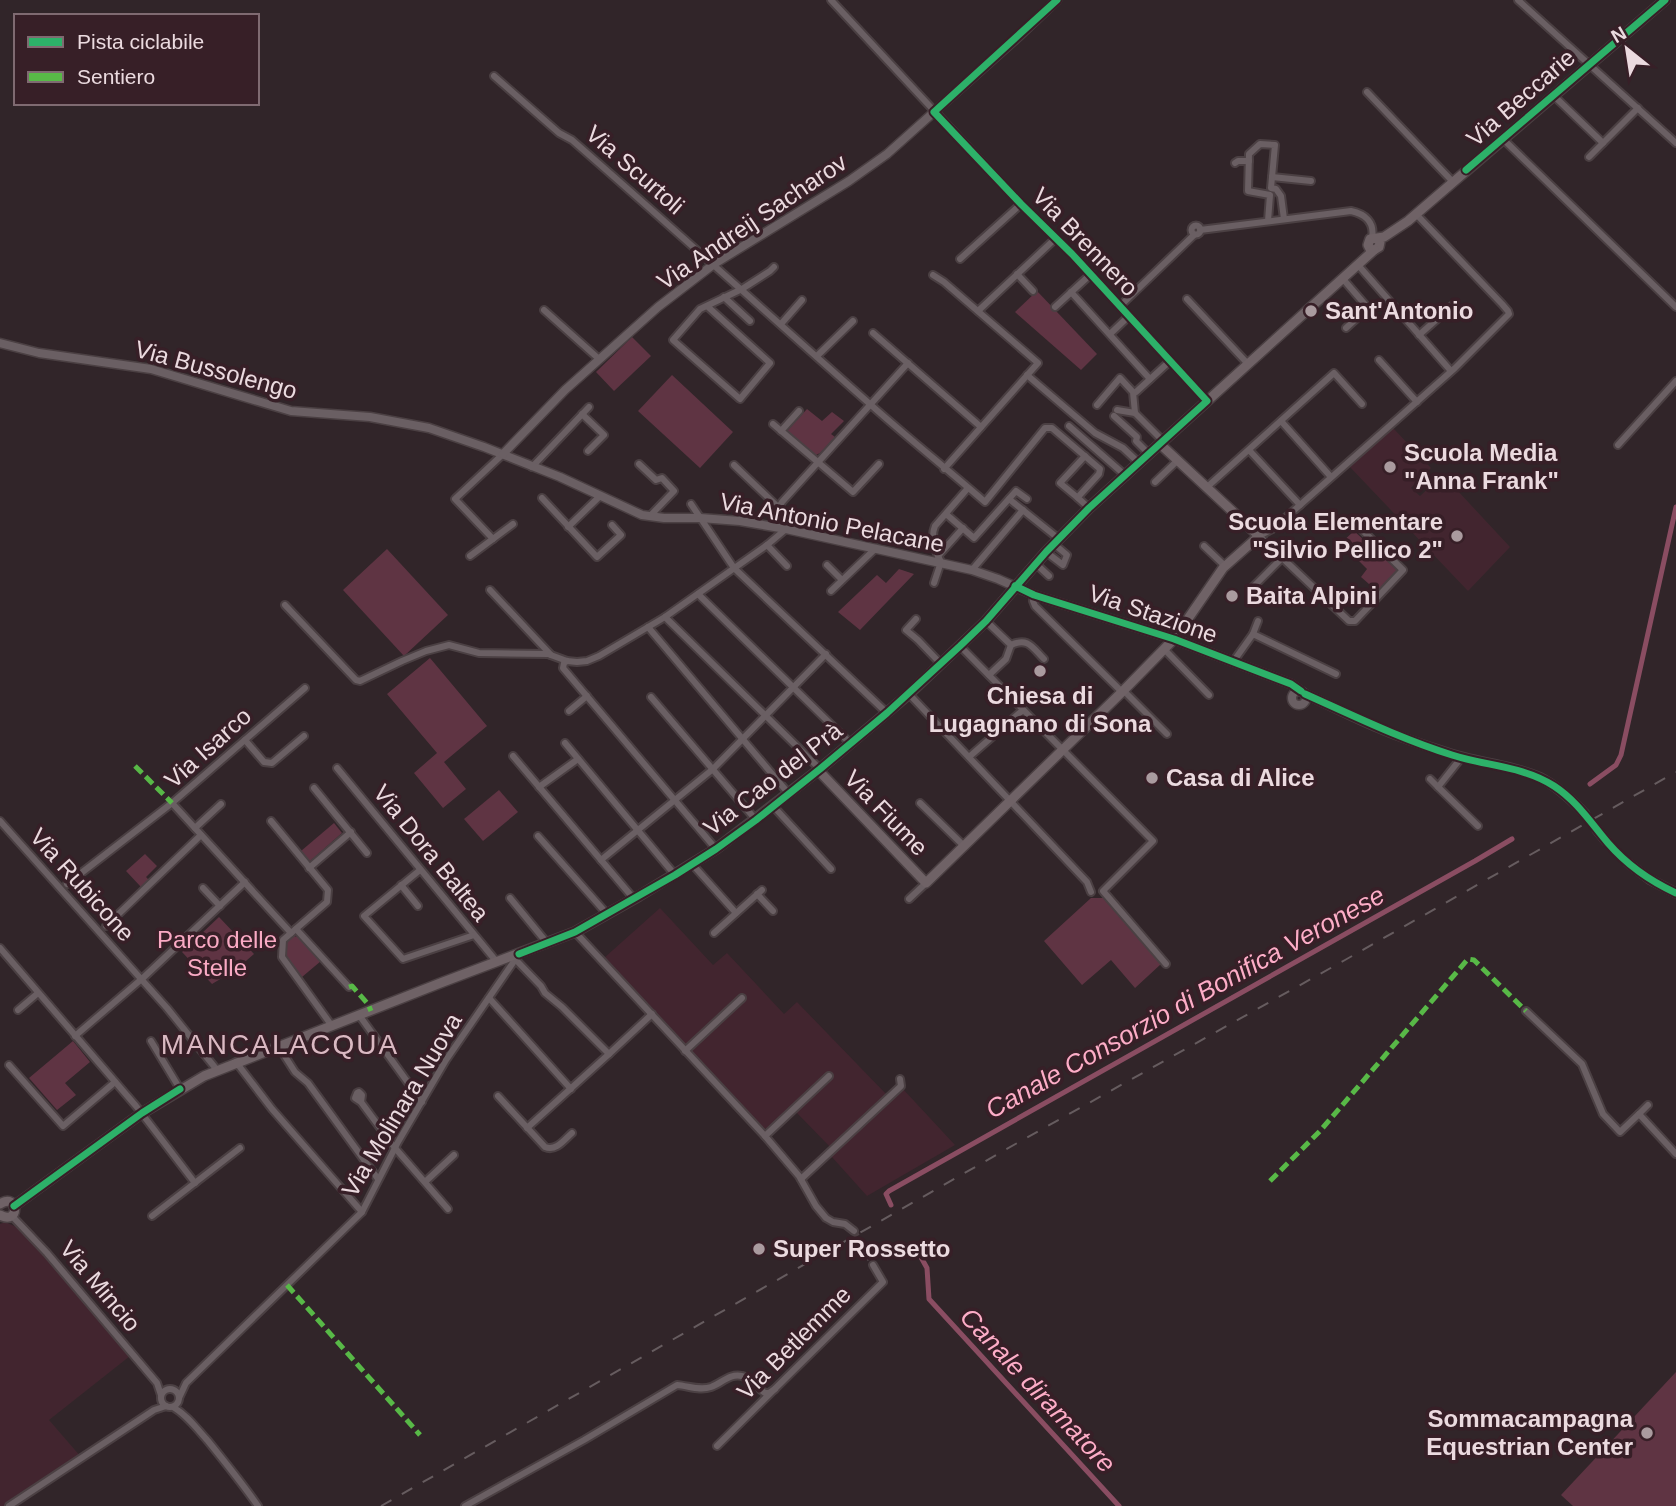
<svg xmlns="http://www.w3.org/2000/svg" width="1676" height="1506" font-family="Helvetica,sans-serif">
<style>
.built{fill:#42252f}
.green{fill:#5f3443}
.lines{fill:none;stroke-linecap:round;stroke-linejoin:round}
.canal{stroke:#8a4d62;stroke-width:5}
.minor-tunnel{stroke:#4d4044;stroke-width:6;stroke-dasharray:6 3;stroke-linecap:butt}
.tertiary-tunnel{stroke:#4d4044;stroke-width:8;stroke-dasharray:8 4;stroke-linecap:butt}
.minor-casing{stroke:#4b4043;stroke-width:10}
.tertiary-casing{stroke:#4b4043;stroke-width:11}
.secondary-casing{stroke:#4b4043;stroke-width:12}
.minor{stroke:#6a5f63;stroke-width:6}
.tertiary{stroke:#6a5f63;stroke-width:8}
.secondary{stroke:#6f6266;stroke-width:9}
.rail{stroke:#665c5f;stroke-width:2;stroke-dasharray:12 12;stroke-linecap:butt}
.quiet{stroke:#58b947;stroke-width:5;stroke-dasharray:10 5;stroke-linecap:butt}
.cycleway-casing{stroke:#371f27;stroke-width:11}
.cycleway{stroke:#2db169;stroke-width:7}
.poi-dot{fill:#aa9b9f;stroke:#371f27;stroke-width:2.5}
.labels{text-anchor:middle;stroke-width:7;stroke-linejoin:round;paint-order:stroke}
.street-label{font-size:24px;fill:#ebdadf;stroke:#371f27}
.poi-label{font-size:24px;font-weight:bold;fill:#ebdadf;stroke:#371f27;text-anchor:start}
.park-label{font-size:24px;fill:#faaac4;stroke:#371f27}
.water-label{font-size:26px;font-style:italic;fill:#fdadc7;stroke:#371f27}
.quarter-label{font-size:28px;letter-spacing:2px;fill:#dab9c2;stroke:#371f27}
</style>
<rect width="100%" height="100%" fill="#312529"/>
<g class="built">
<path d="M1393,428l38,40 -20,20 9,8 23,-21 67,72 -42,44 -119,-125z"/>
<path d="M660,908l53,57 14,-12 57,61 13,-12 90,93 15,-7 53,57 -88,51 -36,-40 1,-7 -37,-38 -32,19 -159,-172z"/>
<path d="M5,1222l14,6 15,16 96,112 -81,64 32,37 -76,49h-5v-282z"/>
</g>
<g class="green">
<path d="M1037,291l60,63 -16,16 -66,-58z"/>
<path d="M632,337l19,19 -37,35 -18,-19z"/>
<path d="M672,375l61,57 -33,36 -62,-57z"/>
<path d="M807,409l15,12 10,-9 12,9 -13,13 4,3 -15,16 -4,2 -6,-3 -23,-21z"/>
<path d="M1354,531l43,39 -20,21 -16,-14 6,-8 -26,-26z"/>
<path d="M387,549l61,66 -44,41 -61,-66z"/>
<path d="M899,569l15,5 -54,56 -22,-18 39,-37 9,8z"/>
<path d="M430,658l57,68 -43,36 22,27 -23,19 -29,-35 23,-20 -50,-59z"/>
<path d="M499,790l19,22 -35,29 -19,-22z"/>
<path d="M334,823l8,10 -33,29 -8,-11z"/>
<path d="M145,854l12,12 -11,11 3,3 -8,7 -15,-16z"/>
<path d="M1091,898h12l58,66 -26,24 -24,-28 -29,25 -38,-44z"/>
<path d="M219,917l35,37 -29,25 -3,-1 -10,6 -30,-32z"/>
<path d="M292,936l8,1 21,24 -19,16 -15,-19v-17z"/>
<path d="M73,1041l17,21 -25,21 11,12 -19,15 -28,-32z"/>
<path d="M1676,1372v134h-103l-12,-11z"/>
</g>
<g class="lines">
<g class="canal">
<path d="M1590,784l26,-19 5,-10 55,-248"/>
<path d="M891,1205l-5,-11 3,-3 586,-330 37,-22"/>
<path d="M918,1252l9,16 2,31 190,207"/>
</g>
<path class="minor-tunnel" d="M854,1231l19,34"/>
<g class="tertiary-tunnel">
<path d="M1585,814l12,16"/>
<path d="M1606,841l22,22"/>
</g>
<defs>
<g id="minor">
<path d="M831,0l190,204 51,50 135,147"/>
<path d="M1518,0l158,143"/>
<path d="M494,76l65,57 13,7c101,88 199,177 299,265 37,33 76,64 114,97l60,-74h7l48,41 -1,5 -21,23v1l11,10"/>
<path d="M1367,92l86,90"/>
<path d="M1554,96l49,47 35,-35"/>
<path d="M1503,139l173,168"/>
<path d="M1589,157l14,-14"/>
<path d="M1235,163l3,-2h11"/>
<path d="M1272,177l39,4"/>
<path d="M1268,221l2,-26 -22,-4 1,-37 11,-10 15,1 -4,43 5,1 5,7 3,23"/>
<circle cx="1196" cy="230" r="4.5"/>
<path d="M1200,230l151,-19c14,3 24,11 21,27"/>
<path d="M960,259l61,-55"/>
<path d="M1358,265l93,106"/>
<path d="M1017,274l16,17"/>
<path d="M933,275l11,7 94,81 -94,106"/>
<path d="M1343,279l25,29 -22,20"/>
<path d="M1071,292l79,87"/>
<path d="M724,297l26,24"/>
<path d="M1187,299l61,65"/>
<path d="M707,306l63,57 -30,36 -67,-59 27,-31 42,-20 28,-18 4,-4"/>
<path d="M1120,306l74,-71"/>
<path d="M1055,307l36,-33"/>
<path d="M544,310l55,49"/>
<path d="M978,311l78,-73"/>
<path d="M781,324l21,-24"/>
<path d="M873,333l108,94"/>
<path d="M1110,334l19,-18"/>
<path d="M1419,335l34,-30"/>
<path d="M817,356l36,-35"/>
<path d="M1379,360l38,42"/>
<path d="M1027,375l68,58 28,15 16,15"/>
<path d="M1136,392l34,-31"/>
<path d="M1097,405l23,-27 13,14 2,21 28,28"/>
<path d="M1117,410l18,3"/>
<path d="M582,414l22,21 -16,16"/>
<path d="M1114,416l23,21 -1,4 13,13"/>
<path d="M1281,421l50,56"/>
<path d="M773,424l80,68 26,-28"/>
<path d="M1069,426l57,50"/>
<path d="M781,431l18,-20"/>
<path d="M1618,445l58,-64"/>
<path d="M1249,450l51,55"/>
<path d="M639,464l17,16 6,-2 12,13 -24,25"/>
<path d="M734,465l44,42"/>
<path d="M532,467l57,-60"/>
<path d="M1155,482l22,-21"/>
<path d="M1206,488l128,-115 28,31"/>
<path d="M542,498l55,59 24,-22 -9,-10"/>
<path d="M1078,498l-18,-15 25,-27"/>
<path d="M1009,499l50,40"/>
<path d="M691,504l43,64 153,145"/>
<path d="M946,514l28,24 42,-47 11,8"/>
<path d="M1355,523l48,47 -48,51h-6l-90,-85 15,-8 181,-160 54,-54 -1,-3 -6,-7 -86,-90"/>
<path d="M568,527l32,-31"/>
<path d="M774,527l1,-13 7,-12 126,-139"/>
<path d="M493,539l-38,-40 48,-45"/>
<path d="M767,545l20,21"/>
<path d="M1204,546l21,20"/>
<path d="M1046,552l17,13 4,-10 -13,-11"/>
<path d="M470,556l43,-32"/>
<path d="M938,556l25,-28"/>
<path d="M1036,564l13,12"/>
<path d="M827,565l15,15"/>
<path d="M972,570l51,-60"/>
<path d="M934,583l7,-21c-6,-11 -11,-24 -6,-36l33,-38"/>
<path d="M490,590l61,65"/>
<path d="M1250,590l32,-32"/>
<path d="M831,591l45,-43"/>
<path d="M698,594l152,149"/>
<path d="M1034,595l-1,6 2,5 87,86"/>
<path d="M285,605l71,75 4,1 42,-20 24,-10 23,-6 30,8 69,1 19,7 10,1 10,-1 12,-5 66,-39 102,-72 19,-16"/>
<path d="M665,617l155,152"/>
<path d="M916,619l-10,11 12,10 23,24"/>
<path d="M986,621l25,24 -5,14 -17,16"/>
<path d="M648,627l141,167"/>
<path d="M1253,634l5,-13"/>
<path d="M1011,645c17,-8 21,2 33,14"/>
<path d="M960,646l193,195 -50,50 63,73"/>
<path d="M1164,649l45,46"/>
<path d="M567,661l-3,2 -1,5 153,181"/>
<path d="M1233,662l20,-28 83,40"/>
<path d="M1124,691l43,43"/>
<path d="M909,694l178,188 4,10"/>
<path d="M651,697l105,123"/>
<path d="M569,711l18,-15"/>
<path d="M245,740l19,22 8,1 32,-27"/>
<path d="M565,743l110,132"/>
<path d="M513,756l121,143"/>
<path d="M969,757l54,-47"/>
<path d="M1461,758l-23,29 40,39"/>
<path d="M337,768l159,193"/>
<path d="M1430,779l8,8"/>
<path d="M539,787l39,-28"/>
<path d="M314,788l53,65"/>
<path d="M920,803l44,43"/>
<path d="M773,806l58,63"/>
<path d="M0,821l167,187 50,62"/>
<path d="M271,821l57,69 -1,12 -44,38 -1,17 50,69"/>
<path d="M195,828l26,-24"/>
<path d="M538,836l69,78"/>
<path d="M601,860l112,-91 113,-115"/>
<path d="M692,864l44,49"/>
<path d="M309,868l42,-36"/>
<path d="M420,870l-56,46 39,43 71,-24"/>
<path d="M67,884l105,-81"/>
<path d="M401,885l17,21"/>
<path d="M203,888l17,18"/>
<path d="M757,894l16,17"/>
<path d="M510,898l37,45"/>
<path d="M909,899l17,-16"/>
<path d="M106,926l95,-91"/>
<path d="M296,929l53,58"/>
<path d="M575,932l190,204 34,40 17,30 10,12 7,4 12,2 9,7"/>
<path d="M291,933l-119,-130 133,-115"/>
<path d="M714,933l48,-43"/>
<path d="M0,948l136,158 59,77"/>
<path d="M515,959l26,27 4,7 17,14 47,47 43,-40"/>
<path d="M489,998l82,91"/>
<path d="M18,1010l20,-17"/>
<path d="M1526,1011l56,53 21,50 17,18 19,-18 37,40"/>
<path d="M359,1015l63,87"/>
<path d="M75,1036l69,-59 101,-95"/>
<path d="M151,1041l29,48"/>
<path d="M279,1047l16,25 13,11 70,96"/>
<path d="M685,1051l57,-53"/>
<path d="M236,1062l36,47 90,103"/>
<path d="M9,1065l54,61 52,-44"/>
<path d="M498,1096l47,51c11,5 20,-8 27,-14"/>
<path d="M361,1102l1,-7 -3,-3 -2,1 -2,5 6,4 34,46 53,61"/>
<path d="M1639,1114l9,-9"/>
<path d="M527,1128l82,-74"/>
<path d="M765,1136l64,-60"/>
<path d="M801,1179l100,-93 -1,-7"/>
<path d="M425,1182l29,-27"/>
<path d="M12,1216l35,37 110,130 4,12"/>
<path d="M152,1216l88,-68"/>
<circle cx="170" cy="1398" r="9"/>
<path d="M179,1398l7,-15 176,-171 36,-70 48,-82 73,-106"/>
<path d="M173,1407c14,8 24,22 35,34 17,21 34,42 50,65"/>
<path d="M717,1446l166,-164 -10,-17"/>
<path d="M9,1506l145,-96 12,-4"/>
<path d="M465,1506l119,-66 93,-55c12,1 23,6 34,2 11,-4 19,-14 31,-11 10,2 15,12 23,17h4l6,-4"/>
</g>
<g id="tertiary">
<path d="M0,343l39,10 112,16 140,42 79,6 59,11 55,19 76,30 82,38 22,3h36l40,3 46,8 186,41 26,9 36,16 140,44 117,45 10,7"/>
<path d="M503,454l62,-64 93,-83 56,-43 135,-83 38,-27 131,-117 39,-37"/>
<circle cx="1299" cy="698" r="7"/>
<path d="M1305,694c25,11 49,24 74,34 21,9 44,17 66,24 30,11 64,12 94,25 18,9 33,23 46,37"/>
<path d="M1597,830l9,11"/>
<path d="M1628,863l21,16 27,14"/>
</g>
<g id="secondary">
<path d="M1378,239l2,3 -1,5 -5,3 -4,-1 -2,-4 2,-6 14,-2 24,-16 257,-221"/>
<path d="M819,771l107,112 196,-191 52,-53 49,-71 36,-32 -99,-92"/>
<path d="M0,1204c19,-12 20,22 0,11"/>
<path d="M14,1206l128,-93 62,-37 239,-94 132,-50 64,-36 77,-47 104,-80 89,-75 77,-73 60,-69 43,-44 285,-258"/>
</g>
</defs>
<use href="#minor" class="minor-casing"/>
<use href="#tertiary" class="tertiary-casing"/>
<use href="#secondary" class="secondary-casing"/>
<use href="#minor" class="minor"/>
<use href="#tertiary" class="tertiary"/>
<use href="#secondary" class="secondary"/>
<path class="rail" d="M381,1506l638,-364 326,-182 331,-188"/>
<g class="quiet">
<path d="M135,766l37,37"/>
<path d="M349,987l3,-1 16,18 3,7"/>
<path d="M1270,1181l50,-50 148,-172 6,1 52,51"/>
<path d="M287,1285l133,150"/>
</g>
<defs>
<g id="cycleway">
<path d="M1466,170l199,-170"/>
<path d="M1015,586l19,9 140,44 117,45 10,7"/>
<path d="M1305,694c49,22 96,45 147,61 34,11 71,11 102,31 23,15 37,37 54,57 19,22 42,38 68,50"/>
<path d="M519,954l56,-22 100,-57 41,-26 40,-29 64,-51 67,-56 73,-67 26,-25 60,-69 43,-44 118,-107 -135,-147 -51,-50 -87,-92 123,-112"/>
<path d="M14,1206l128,-93 38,-24"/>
</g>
</defs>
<use href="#cycleway" class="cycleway-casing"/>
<use href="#cycleway" class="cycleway"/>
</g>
<g class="poi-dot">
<circle cx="1311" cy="311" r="7"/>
<circle cx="1390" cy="467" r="7"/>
<circle cx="1457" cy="536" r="7"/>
<circle cx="1232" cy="596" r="7"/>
<circle cx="1040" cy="671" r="7"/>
<circle cx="1152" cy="778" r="7"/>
<circle cx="759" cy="1249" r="7"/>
<circle cx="1647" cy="1433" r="7"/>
</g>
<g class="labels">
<g class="street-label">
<text transform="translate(1521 98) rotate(-41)" y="8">Via Beccarie</text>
<text transform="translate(635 170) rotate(41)" y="8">Via Scurtoli</text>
<text transform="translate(752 222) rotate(-34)" y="8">Via Andreij Sacharov</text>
<text transform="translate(1085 242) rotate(46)" y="8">Via Brennero</text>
<text transform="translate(216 370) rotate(15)" y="8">Via Bussolengo</text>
<text transform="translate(832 523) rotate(11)" y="8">Via Antonio Pelacane</text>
<text transform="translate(1153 614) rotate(19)" y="8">Via Stazione</text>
<text transform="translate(208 748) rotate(-42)" y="8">Via Isarco</text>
<text transform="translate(773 779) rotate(-38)" y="8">Via Cao del Prà</text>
<text transform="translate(886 813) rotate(46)" y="8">Via Fiume</text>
<text transform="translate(431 853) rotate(51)" y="8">Via Dora Baltea</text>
<text transform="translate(82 885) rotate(48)" y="8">Via Rubicone</text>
<text transform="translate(402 1105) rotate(-59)" y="8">Via Molinara Nuova</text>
<text transform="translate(100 1286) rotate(50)" y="8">Via Mincio</text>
<text transform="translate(794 1343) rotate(-45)" y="8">Via Betlemme</text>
</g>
<g class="poi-label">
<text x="1325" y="319">Sant'Antonio</text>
<text x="1404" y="461">Scuola Media<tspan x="1404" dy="28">"Anna Frank"</tspan></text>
<text x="1443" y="530" text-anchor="end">Scuola Elementare<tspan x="1443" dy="28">"Silvio Pellico 2"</tspan></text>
<text x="1246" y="604">Baita Alpini</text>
<text x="1040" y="704" text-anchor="middle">Chiesa di<tspan x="1040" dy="28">Lugagnano di Sona</tspan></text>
<text x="1166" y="786">Casa di Alice</text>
<text x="773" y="1257">Super Rossetto</text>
<text x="1633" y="1427" text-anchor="end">Sommacampagna<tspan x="1633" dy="28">Equestrian Center</tspan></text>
</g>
<g class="park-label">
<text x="217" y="948">Parco delle<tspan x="217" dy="28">Stelle</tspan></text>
</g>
<g class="water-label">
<text transform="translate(1185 1002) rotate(-29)" y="9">Canale Consorzio di Bonifica Veronese</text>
<text transform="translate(1038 1390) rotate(47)" y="9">Canale diramatore</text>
</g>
<g class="quarter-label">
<text x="280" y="1054">MANCALACQUA</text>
</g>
</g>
<rect x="14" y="14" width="245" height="91" fill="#371f27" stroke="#7f6a71" stroke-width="2"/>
<rect x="28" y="37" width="35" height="10" fill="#2db169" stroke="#7f6a71" stroke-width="2"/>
<text x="77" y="49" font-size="21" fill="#ebdadf">Pista ciclabile</text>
<rect x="28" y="72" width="35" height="10" fill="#58b947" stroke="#7f6a71" stroke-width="2"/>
<text x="77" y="84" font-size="21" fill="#ebdadf">Sentiero</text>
<g transform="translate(1627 49) rotate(330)" stroke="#371f27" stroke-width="5" paint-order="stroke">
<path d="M0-5L12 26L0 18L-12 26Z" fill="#ebdadf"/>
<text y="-10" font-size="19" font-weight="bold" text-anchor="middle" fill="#ebdadf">N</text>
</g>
</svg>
